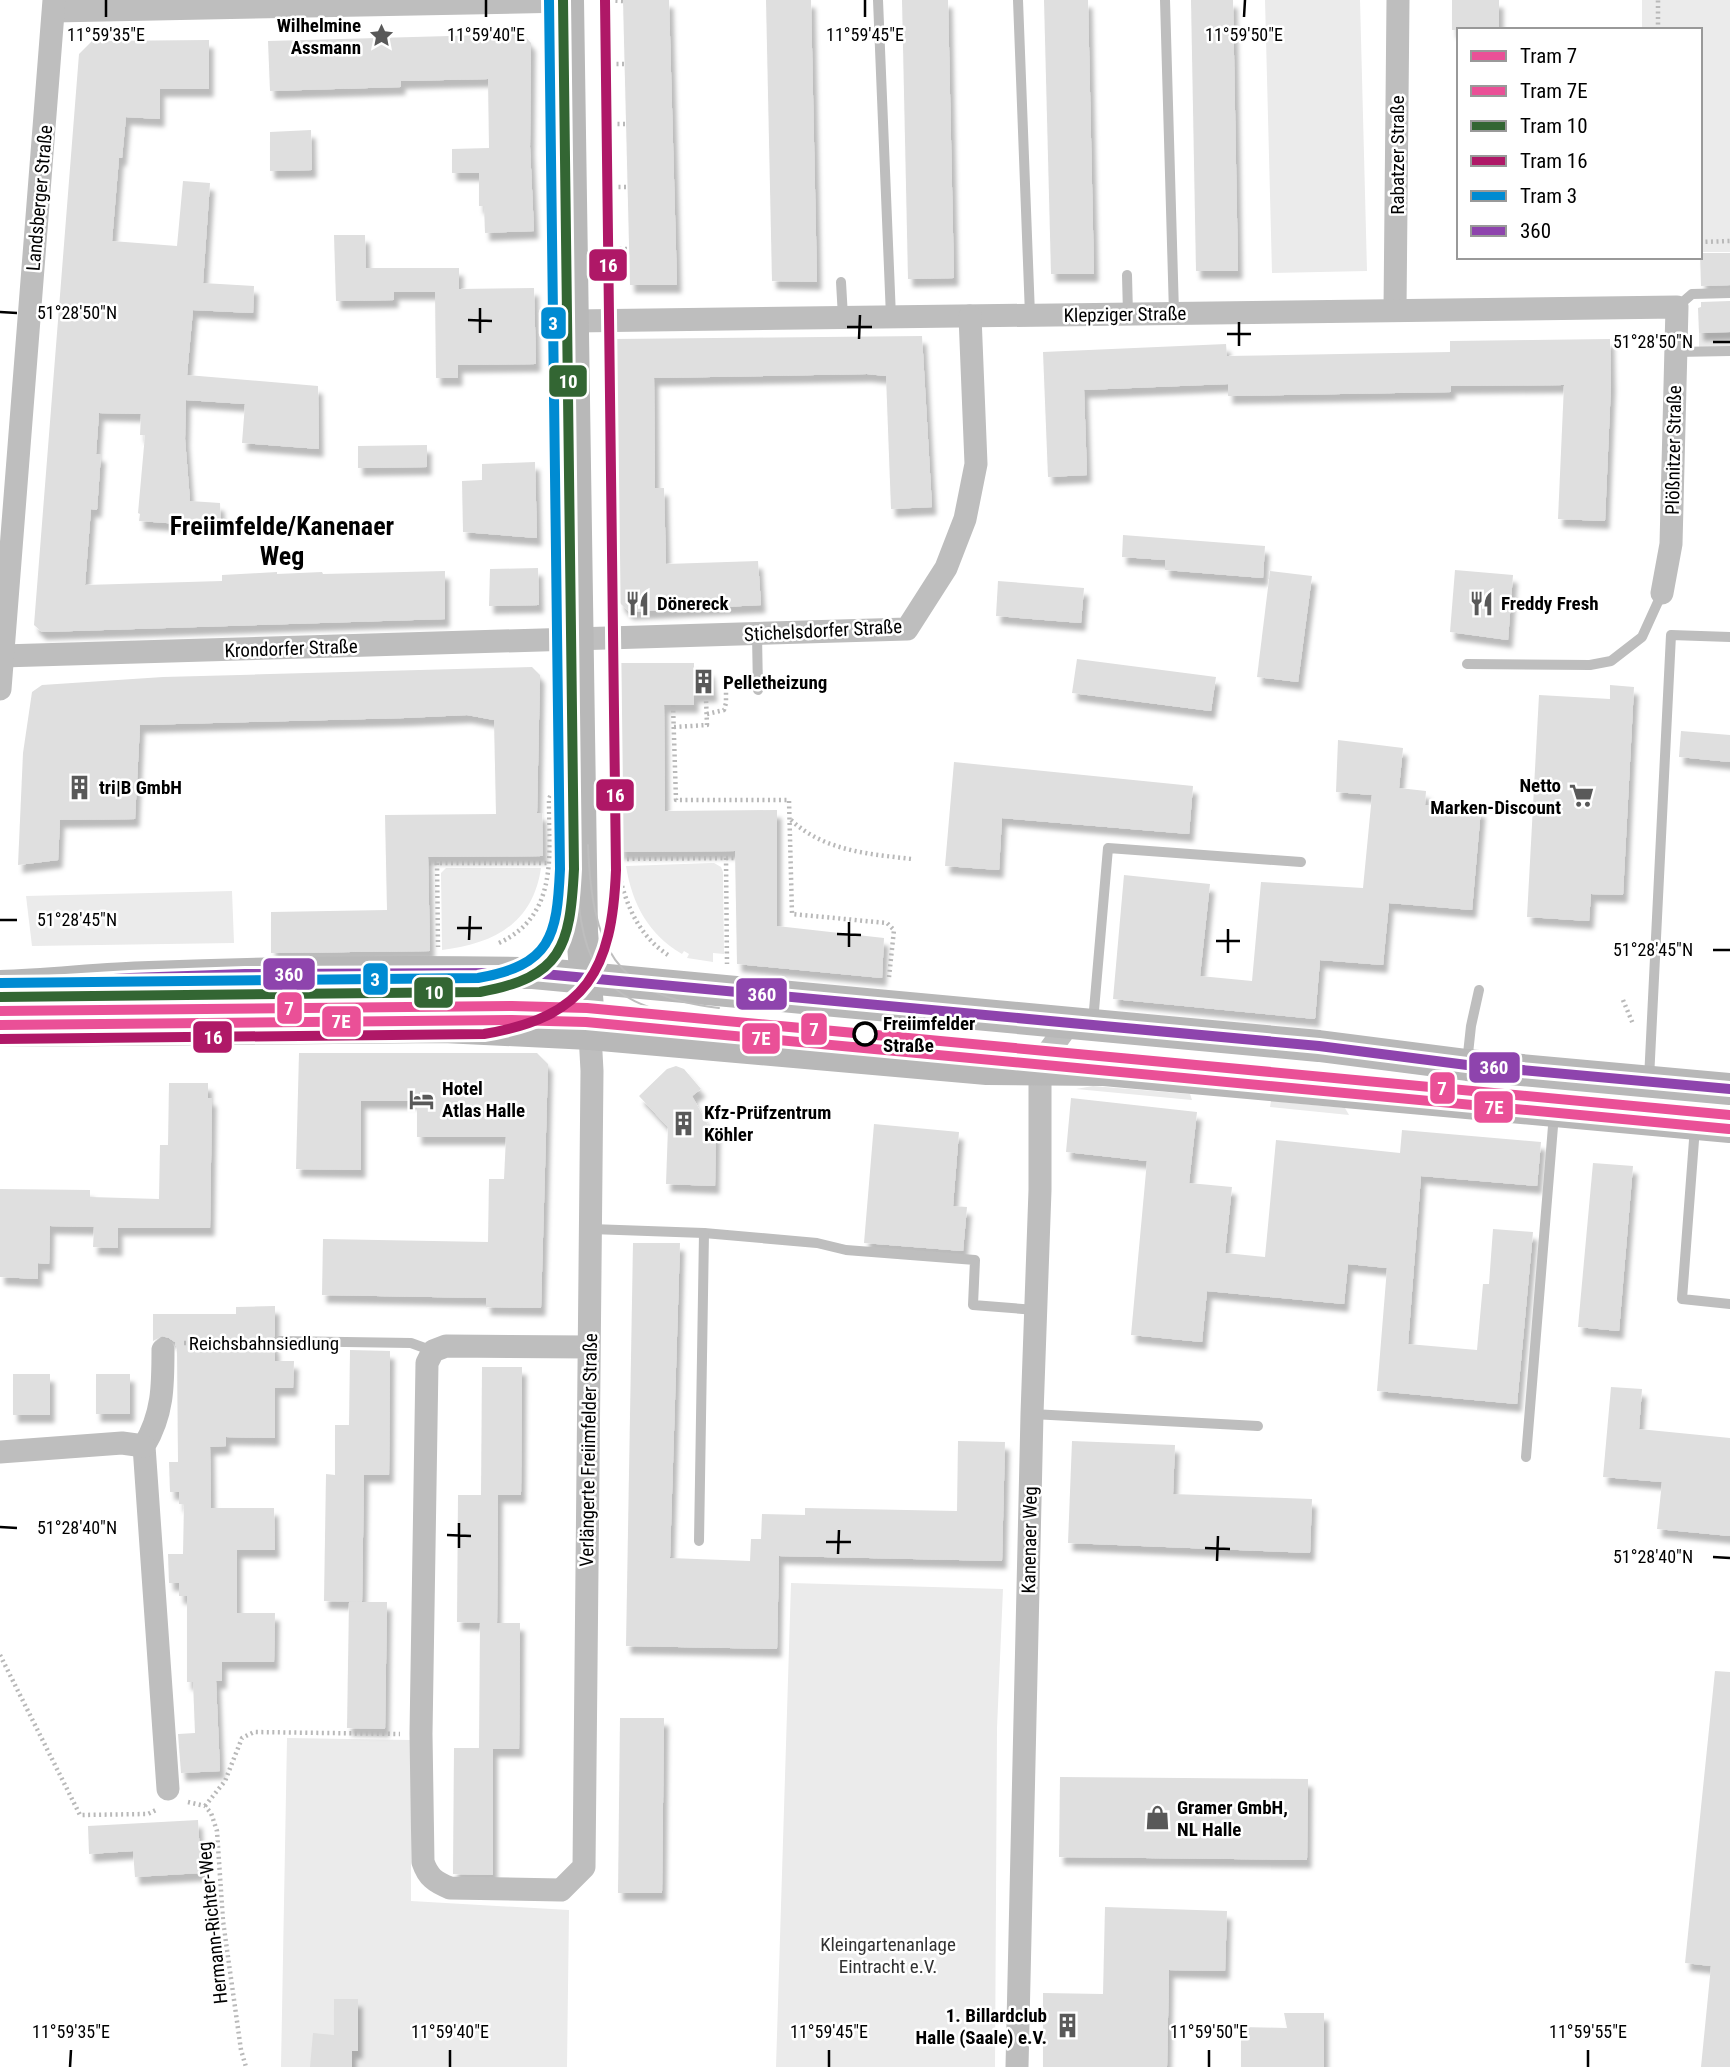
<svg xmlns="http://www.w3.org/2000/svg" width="1730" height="2067" font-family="'Roboto Condensed',sans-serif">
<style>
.green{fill:#ebebeb}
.building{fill:#dfdfdf;filter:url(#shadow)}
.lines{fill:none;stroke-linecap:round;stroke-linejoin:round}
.path{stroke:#b9b9b9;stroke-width:4.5;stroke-dasharray:2 3.5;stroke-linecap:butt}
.lane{stroke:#bebebe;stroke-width:10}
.street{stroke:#bebebe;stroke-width:23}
.secondary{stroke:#b8b8b8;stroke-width:32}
.tram{stroke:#bebebe;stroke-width:2}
.bus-1-casing{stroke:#fff;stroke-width:16}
.bus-1{stroke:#8e44ad;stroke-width:10}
.tram-1-casing{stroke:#fff;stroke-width:16}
.tram-2-casing{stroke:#fff;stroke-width:16}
.tram-3-casing{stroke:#fff;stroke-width:16}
.tram-4-casing{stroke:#fff;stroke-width:16}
.tram-5-casing{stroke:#fff;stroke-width:16}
.tram-1{stroke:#ea5097;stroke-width:10}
.tram-2{stroke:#ea5097;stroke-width:10}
.tram-3{stroke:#363;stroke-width:10}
.tram-4{stroke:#af1867;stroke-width:10}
.tram-5{stroke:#008bd2;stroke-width:10}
.ticks{fill:none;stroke:#000;stroke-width:2.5}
.stop-dot{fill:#fff;stroke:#000;stroke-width:3.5}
.labels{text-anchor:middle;stroke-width:5;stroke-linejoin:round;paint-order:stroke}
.poi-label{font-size:19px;font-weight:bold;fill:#000;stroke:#fff;text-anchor:start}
.street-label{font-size:19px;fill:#000;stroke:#fff}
.stop-label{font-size:19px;font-weight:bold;fill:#000;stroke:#fff;text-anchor:start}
.park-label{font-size:19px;fill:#323232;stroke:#fff}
.district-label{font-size:26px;font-weight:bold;fill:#000;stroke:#fff}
.ticks-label{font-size:18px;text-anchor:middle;fill:#000;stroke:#fff;stroke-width:5;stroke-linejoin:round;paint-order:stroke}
.line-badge{stroke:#fff;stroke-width:2.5}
.badge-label{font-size:19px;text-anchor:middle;font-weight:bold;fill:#fff}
</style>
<defs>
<filter id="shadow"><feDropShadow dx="4.5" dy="8" stdDeviation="2" flood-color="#0004"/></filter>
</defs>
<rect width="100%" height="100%" fill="#fff"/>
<g class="green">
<path d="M1265,0h95l7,271 -95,2z"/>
<path d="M1642,0h88v252h-30v-222h-58z"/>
<path d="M1730,332v23l-31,-4v-18z"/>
<path d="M714,863l7,4 2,5 1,82 -11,-1v9l-26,-4 2,-4 -5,-3 -2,3c-33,-19 -50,-50 -56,-88z"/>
<path d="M446,868h95c-8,55 -47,76 -99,82l-1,-77z"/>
<path d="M232,891l2,52 -202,3 -6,-50z"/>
<path d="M1093,1086l97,8 2,6 -116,-11z"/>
<path d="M1271,1101l74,7 4,7 -79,-8z"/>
<path d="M791,1583l212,6 -6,139 -2,339h-219z"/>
<path d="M287,1738l124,2v161l158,9 -2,157h-286z"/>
</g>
<g class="building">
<path d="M623,0h46l8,285h-47z"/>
<path d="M766,0h45l6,282 -45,-1z"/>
<path d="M902,0h46l6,278 -46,1z"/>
<path d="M1044,0h44l6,274h-43z"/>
<path d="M1191,0h42l5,271h-42z"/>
<rect x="1452" y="0" width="47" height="30"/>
<path d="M523,34l8,9 -1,104 4,84 -49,2 -1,-27h-5v-33h-27v-24l37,-1 -1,-69 -87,2v6l-131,4 -2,-50z"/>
<path d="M209,40v49h-49v30l-34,-2 -4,41h-3l-7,83 65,5 6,-65 27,2 -7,100 51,3 -1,27 -60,-3 -6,65 131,11 1,63 -77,-6 3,-39 -59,-4 -1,39 5,62 30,2 1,24 -82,-6 1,-7 -2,-1 7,-78h-5l1,-21 -42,-1 -3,41h5l-4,56 -6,-1 -6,76 137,-4v-6l55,-3v2l45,-2 1,2 122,-3v48l-403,13 -8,-7 45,-571 13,-13z"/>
<path d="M311,130l1,40 -42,1v-39z"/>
<path d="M334,235h31l1,33h93v21l75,-1 2,76 -78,1v13h-22l-1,-86h-41v8l-58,1z"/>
<path d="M1700,253h30v32l-29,1z"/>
<path d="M1730,301v31l-31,1 -1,-25 3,-1v-5z"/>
<path d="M922,336l10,171 -41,2 -5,-133 -19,-2 -213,4 1,110h9l2,76 92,-3 3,44 -132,7 -9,-9 -7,-264z"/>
<path d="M1610,339l1,45 -6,137 -47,-2 6,-134 -113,1v6l-223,4v-12l-144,6 3,85 -39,2 -5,-125 183,-8 1,12 223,-4v-11z"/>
<path d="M427,445v22l-69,1v-22z"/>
<path d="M535,462l2,76 -74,-6 -1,-51 20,-1v-16z"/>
<path d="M1123,535l142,11 -2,32 -98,-8v-10l-43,-3z"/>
<path d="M538,568l1,37 -50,1 1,-37z"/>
<path d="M1455,570l58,5 -5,65 -58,-8z"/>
<path d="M1270,571l42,5 -14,106 -41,-5z"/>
<path d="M998,581l86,7 -3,35 -85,-7z"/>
<path d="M1077,659l139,18 -5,34 -139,-18z"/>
<path d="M621,663h73v5l16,1 3,25 -19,1v10h-30l1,106 112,-1v116l107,12 -2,40 -145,-14 -2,-113 -116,1v-42h3z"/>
<path d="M532,667l8,8 -3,138h5l1,43 -115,1 2,94 -159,2v-41l116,-2 -2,-95 111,-1 -2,-94 -27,-5 -62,3 -265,7 -5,94 -75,1 -2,40 -40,5 5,-112 9,-61 10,-7 121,-8z"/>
<path d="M1610,685l24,2 -11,208 -32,-1 -2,27 -62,-4 12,-222 71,4z"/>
<path d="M1681,731l49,4v27l-51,-5z"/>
<path d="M1338,740l65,8 -4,40 27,3 -1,14 56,4 -9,101 -83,-7 -6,62 -63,-5 -5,59 -202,-20 11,-124 86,9 -10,92 52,5 9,-99 102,6 9,-93 -36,-3z"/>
<path d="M954,762l239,24 -4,48 -187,-16 -3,52 -54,-4z"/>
<path d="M299,1053h238l11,11 -7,244 -55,-1v-9l-164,-3 1,-56 165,3 1,-63h15l2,-42h-89v-36h-56v69l-65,-1z"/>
<path d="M676,1066l8,3 17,20 -9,7 17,31 7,1 -1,58 -49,-2 2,-57 -29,-31 28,-27z"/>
<path d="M169,1083h39v15h4l-2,130h-92v20l-25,-1 1,-20 -44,-1 -1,38 -11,-1v16l-38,-2v-88l90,1v7l69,2 1,-54h8z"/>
<path d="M1071,1098l126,14 -8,71 43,4 -7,66 40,4 11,-117 124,13 2,-23 139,12 -4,44 -116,-10 -13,168 69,6 6,-66h6l4,-55 40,3 -16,172 -140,-13 10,-123 -39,-4 -4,40 -137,-13 -5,51 -71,-7 16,-174 -81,-9z"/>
<path d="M874,1124l85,8 -6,74 14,1 -4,44 -99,-8z"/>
<path d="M1593,1163l40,3 -14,165 -41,-4z"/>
<path d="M633,1243h47l-10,315 80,3 1,-22h10l1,-25 43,1v-7l152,3 1,-70 47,1 -3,119 -223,-5 -2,93 -151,-3z"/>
<path d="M275,1306v29l-3,7 3,5v14h19l-1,27h-18v50l-49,-1v9l-16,1 1,61h63l1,42h-38v63h38l-1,49h-52v19h-6l4,90 -39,2 -3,-39 17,-1 -2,-51h-6v-86h-8v-13h-10l-1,-29h15l1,-50h-5v-12h-9l-1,-30h9l-1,-112 -2,-8 -6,-4 -7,-2 -9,5v-27h83v-7z"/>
<path d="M350,1350l40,1 -1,124h-25l-2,127 -38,-1 2,-127 9,1v-50h14z"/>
<path d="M482,1367h40l-1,128h-40z"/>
<rect x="13" y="1374" width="37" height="41"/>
<rect x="96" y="1374" width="34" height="40"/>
<path d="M1611,1387l31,2 -3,40 91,9v98l-73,-7 5,-47 -59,-5z"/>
<path d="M1072,1441l103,4 -2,49 139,5 -2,54 -242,-10z"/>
<path d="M458,1495h40l-1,128h23l-1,126h-26v126l-40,-1 1,-126h25l1,-125 -23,-1z"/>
<path d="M349,1602h38l-2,127 -38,-1z"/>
<path d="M1715,1671l15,1v395h-29l10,-101 -26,-3z"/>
<path d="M620,1718h44l-2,175h-44z"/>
<path d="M1060,1777l248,2 -1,81 -248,-3z"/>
<path d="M198,1820l3,53 -66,4 -2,-26 -44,3 -1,-28z"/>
<path d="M1105,1907l122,4 -2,60 -56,-1 -2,97h-124v-74l60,1z"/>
<path d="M334,1999h24v52h-6v16h-42l3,-34 21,2z"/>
<path d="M1284,2013h40v54h-83v-40l46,1z"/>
</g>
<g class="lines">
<g class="path">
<path d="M599,0l24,1"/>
<path d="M1658,30v-30"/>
<path d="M600,64h24"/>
<path d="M601,124h25"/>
<path d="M602,187h25"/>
<path d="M1700,242l30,-1"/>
<path d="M603,249h26"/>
<path d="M673,705l3,95h113l3,114 95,9 7,7 -5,47"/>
<path d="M707,714l17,-4 2,-7v-12"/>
<path d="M674,727l33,-2 -1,-26"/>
<path d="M611,810c4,52 10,114 57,145"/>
<path d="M791,820c33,31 78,34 121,39"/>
<path d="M726,858l1,106"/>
<path d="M616,859l119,-1"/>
<path d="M429,863h120"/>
<path d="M437,863l1,84"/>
<path d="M499,943c60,-28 50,-89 50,-144l2,-5"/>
<path d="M1623,1000l10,24"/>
<path d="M184,1343h79"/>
<path d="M0,1655l80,160 68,-1 10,-5"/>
<path d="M188,1802l17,4 6,7 6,18 6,90 18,129 5,17"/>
<path d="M205,1806l20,-25 17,-43 12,-6 146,2"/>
</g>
<g class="lane">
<path d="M878,0l13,317"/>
<path d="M1018,0l12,315"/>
<path d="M1165,0l9,313"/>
<path d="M1127,275l1,39"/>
<path d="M841,282l2,35"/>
<path d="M1677,307l15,-13 38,-1"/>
<path d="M1676,352l54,-1"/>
<path d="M757,635l1,55"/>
<path d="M1467,664l123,1 21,-4 31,-24 20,-44"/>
<path d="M1093,1022l15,-174 193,14"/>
<path d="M1467,1063l4,-37 8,-36"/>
<path d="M1649,1079l22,-444 59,2"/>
<path d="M1695,1127l-13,172 48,5"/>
<path d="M591,1229l113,4 113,10 29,7 129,10 -2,45 63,5"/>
<path d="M280,1341l131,2 22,8"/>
<path d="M1032,1414l226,12"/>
<path d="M1526,1457l28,-343"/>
<path d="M699,1541l5,-308"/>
</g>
<g class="street">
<path d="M54,11l514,-10"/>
<path d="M1395,310l3,-310"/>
<path d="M574,321l1103,-14 -6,237 -9,49"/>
<path d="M2,656l905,-27 39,-61 19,-49 11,-55 -6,-148"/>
<path d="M0,689l54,-689"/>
<path d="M589,1347l-143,-1 -13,5 -6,12 -6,371 2,128c5,15 12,20 27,26l111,2 23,-23 8,-796 -2,-37"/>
<path d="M163,1350c0,36 0,64 -19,96l24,343"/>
<path d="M0,1452l122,-9 22,3"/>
<path d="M1017,2067l15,-653 8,-224v-109l9,-30 21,-29"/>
</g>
<g class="secondary">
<path d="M568,0l14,932 8,102"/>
<path d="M0,986c50,-1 99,-8 149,-9 128,-5 256,-6 384,-4l786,73 148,19 263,24"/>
<path d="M0,1031l443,-4 147,7 397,35 117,1 626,57"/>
</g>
<g class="tram">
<path d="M588,845c4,101 25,151 131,163"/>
<path d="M576,856c3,99 14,149 124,162"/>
</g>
<defs>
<path id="bus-1" d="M0,986l130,-8 115,-4 288,-1 786,73 148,19 263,24"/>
</defs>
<use href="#bus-1" class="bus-1-casing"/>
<use href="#bus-1" class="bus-1"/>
<defs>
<path id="tram-1" d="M0,1011l512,-5 75,2 1143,107"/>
<path id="tram-2" d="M0,1025l512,-5 74,2 1143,107"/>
<path id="tram-3" d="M0,997l480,-5c82,-15 90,-45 94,-123l-11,-869"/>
<path id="tram-4" d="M0,1039l484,-5c103,-17 128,-64 132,-164l-11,-870"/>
<path id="tram-5" d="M0,983l478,-5c73,-13 79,-41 82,-109l-11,-869"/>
</defs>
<use href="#tram-1" class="tram-1-casing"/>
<use href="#tram-2" class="tram-2-casing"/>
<use href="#tram-3" class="tram-3-casing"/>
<use href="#tram-4" class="tram-4-casing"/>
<use href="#tram-5" class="tram-5-casing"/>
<use href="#tram-1" class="tram-1"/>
<use href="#tram-2" class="tram-2"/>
<use href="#tram-3" class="tram-3"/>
<use href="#tram-4" class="tram-4"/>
<use href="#tram-5" class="tram-5"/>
</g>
<path class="ticks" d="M106,17v-17M486,17v-17M865,17v-17M1244,17l1,-17M0,312l17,1M468,320l24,1M847,327h25M480,333v-25M1227,334h24M859,339l1,-24M1713,342h17M1239,346v-24M0,920h17M457,928h25M837,934l24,1M469,940l1,-24M1216,941h24M849,947v-25M1713,950h17M1228,953v-24M0,1527l17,1M447,1535l24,1M826,1542h25M459,1548v-25M1205,1548l25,1M838,1554l1,-24M1713,1557l17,1M1217,1561l1,-25M70,2067l1,-17M450,2067v-17M829,2067v-17M1209,2067v-17M1588,2067v-17"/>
<defs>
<symbol id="sight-bare" viewBox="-9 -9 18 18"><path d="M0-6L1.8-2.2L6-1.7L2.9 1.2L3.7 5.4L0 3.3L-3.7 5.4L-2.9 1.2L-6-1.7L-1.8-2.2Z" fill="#595959" stroke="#fff" stroke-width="2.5" paint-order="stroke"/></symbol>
<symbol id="restaurant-bare" viewBox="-9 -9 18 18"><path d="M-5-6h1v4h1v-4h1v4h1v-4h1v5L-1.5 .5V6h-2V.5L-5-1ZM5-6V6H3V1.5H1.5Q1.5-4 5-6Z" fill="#595959" stroke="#fff" stroke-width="2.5" paint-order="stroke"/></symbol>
<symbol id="building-bare" viewBox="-9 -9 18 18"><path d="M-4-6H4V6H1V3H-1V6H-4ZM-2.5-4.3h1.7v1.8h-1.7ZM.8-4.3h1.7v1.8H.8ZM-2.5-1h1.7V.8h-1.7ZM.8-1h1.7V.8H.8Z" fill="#595959" stroke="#fff" stroke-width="2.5" paint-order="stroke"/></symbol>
<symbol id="supermarket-bare" viewBox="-9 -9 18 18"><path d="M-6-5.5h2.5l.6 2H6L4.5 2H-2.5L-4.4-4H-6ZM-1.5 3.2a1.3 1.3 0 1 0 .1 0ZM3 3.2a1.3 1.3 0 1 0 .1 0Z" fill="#595959" stroke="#fff" stroke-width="2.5" paint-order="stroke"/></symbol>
<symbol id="hotel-bare" viewBox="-9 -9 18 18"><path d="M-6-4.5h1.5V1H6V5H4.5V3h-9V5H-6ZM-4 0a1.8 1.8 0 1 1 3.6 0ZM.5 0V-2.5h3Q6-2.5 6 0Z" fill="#595959" stroke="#fff" stroke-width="2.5" paint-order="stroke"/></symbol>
<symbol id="shop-bare" viewBox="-9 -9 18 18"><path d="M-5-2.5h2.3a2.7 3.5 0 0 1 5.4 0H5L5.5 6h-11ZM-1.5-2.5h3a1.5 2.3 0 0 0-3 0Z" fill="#595959" stroke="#fff" stroke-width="2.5" paint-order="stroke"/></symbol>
</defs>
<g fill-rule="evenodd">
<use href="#sight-bare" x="364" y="18" width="35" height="35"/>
<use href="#restaurant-bare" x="620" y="586" width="35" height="35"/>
<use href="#restaurant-bare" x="1464" y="586" width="35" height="35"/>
<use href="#building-bare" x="686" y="664" width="35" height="35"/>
<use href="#building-bare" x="62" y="770" width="35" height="35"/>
<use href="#supermarket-bare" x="1564" y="778" width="35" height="35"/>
<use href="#hotel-bare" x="404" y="1082" width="35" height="35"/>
<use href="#building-bare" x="666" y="1106" width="35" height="35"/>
<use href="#shop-bare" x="1140" y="1800" width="35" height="35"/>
<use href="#building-bare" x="1050" y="2008" width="35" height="35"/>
</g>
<circle class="stop-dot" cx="865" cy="1034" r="11"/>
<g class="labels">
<g class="poi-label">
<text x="361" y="32" text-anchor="end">Wilhelmine<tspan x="361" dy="22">Assmann</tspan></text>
<text x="657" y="610">Dönereck</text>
<text x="1501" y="610">Freddy Fresh</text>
<text x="723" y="689">Pelletheizung</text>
<text x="1561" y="792" text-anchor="end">Netto<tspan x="1561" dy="22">Marken-Discount</tspan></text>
<text x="99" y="794">tri|B GmbH</text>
<text x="442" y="1095">Hotel<tspan x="442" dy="22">Atlas Halle</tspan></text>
<text x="704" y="1119">Kfz-Prüfzentrum<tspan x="704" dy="22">Köhler</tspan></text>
<text x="1177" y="1814">Gramer GmbH,<tspan x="1177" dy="22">NL Halle</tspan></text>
<text x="1047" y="2022" text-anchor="end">1. Billardclub<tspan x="1047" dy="22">Halle (Saale) e.V.</tspan></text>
</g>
<g class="street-label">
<text transform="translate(1397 155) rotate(-90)" y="7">Rabatzer Straße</text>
<text transform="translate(39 198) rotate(-85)" y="7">Landsberger Straße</text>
<text transform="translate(1125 314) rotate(-1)" y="7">Klepziger Straße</text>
<text transform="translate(1673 450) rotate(-89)" y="7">Plößnitzer Straße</text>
<text transform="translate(823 630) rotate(-3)" y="7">Stichelsdorfer Straße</text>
<text transform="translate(291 648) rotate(-2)" y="7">Krondorfer Straße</text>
<text x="264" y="1350">Reichsbahnsiedlung</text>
<text transform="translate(588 1450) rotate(-89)" y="7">Verlängerte Freiimfelder Straße</text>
<text transform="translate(1029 1540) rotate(-89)" y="7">Kanenaer Weg</text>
<text transform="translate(212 1923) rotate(-96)" y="7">Hermann-Richter-Weg</text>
</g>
<g class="stop-label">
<text x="883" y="1030">Freiimfelder<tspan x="883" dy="22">Straße</tspan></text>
</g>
<g class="park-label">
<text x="888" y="1951">Kleingartenanlage<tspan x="888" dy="22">Eintracht e.V.</tspan></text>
</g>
<g class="district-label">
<text x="282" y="535">Freiimfelde/Kanenaer<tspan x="282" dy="30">Weg</tspan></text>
</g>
</g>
<g class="ticks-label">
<text x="106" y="41">11°59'35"E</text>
<text x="486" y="41">11°59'40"E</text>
<text x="865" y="41">11°59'45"E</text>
<text x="1244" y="41">11°59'50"E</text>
<text x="77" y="319">51°28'50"N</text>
<text x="1653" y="348">51°28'50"N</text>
<text x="77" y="926">51°28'45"N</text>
<text x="1653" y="956">51°28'45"N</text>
<text x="77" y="1534">51°28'40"N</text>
<text x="1653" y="1563">51°28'40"N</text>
<text x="71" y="2038">11°59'35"E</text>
<text x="450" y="2038">11°59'40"E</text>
<text x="829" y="2038">11°59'45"E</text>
<text x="1209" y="2038">11°59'50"E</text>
<text x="1588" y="2038">11°59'55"E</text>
</g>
<g class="line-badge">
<rect x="588" y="248" width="40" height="34" rx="7" fill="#af1867"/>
<rect x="540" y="306" width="27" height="34" rx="7" fill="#008bd2"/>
<rect x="548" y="364" width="40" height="34" rx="7" fill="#363"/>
<rect x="595" y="778" width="40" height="34" rx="7" fill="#af1867"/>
<rect x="262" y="957" width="54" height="34" rx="7" fill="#8e44ad"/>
<rect x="362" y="962" width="27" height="34" rx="7" fill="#008bd2"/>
<rect x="413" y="976" width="41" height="33" rx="7" fill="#363"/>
<rect x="735" y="977" width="53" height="34" rx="7" fill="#8e44ad"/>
<rect x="276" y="991" width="27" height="34" rx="7" fill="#ea5097"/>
<rect x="321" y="1005" width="41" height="33" rx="7" fill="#ea5097"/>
<rect x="800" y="1012" width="28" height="34" rx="7" fill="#ea5097"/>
<rect x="192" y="1020" width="41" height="34" rx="7" fill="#af1867"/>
<rect x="741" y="1022" width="40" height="33" rx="7" fill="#ea5097"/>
<rect x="1468" y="1051" width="53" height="33" rx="7" fill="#8e44ad"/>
<rect x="1429" y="1071" width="27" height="34" rx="7" fill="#ea5097"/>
<rect x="1473" y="1090" width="41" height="34" rx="7" fill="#ea5097"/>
</g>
<g class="badge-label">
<text x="608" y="272">16</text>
<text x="553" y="330">3</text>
<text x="568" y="388">10</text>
<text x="615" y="802">16</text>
<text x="289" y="981">360</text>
<text x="375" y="986">3</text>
<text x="434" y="999">10</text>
<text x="762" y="1001">360</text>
<text x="289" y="1015">7</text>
<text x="341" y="1028">7E</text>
<text x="814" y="1036">7</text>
<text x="213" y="1044">16</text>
<text x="761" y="1045">7E</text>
<text x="1494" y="1074">360</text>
<text x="1442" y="1095">7</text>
<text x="1494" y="1114">7E</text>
</g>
<rect x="1457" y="28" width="245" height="231" fill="#ffffff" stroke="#999999" stroke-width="2"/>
<rect x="1471" y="51" width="35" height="10" fill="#ea5097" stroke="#999999" stroke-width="2"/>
<text x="1520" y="63" font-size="21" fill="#000000">Tram 7</text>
<rect x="1471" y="86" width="35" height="10" fill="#ea5097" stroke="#999999" stroke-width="2"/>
<text x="1520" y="98" font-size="21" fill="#000000">Tram 7E</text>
<rect x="1471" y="121" width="35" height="10" fill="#336633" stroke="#999999" stroke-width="2"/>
<text x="1520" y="133" font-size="21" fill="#000000">Tram 10</text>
<rect x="1471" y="156" width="35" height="10" fill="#af1867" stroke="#999999" stroke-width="2"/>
<text x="1520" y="168" font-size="21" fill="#000000">Tram 16</text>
<rect x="1471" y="191" width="35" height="10" fill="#008bd2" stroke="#999999" stroke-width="2"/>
<text x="1520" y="203" font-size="21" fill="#000000">Tram 3</text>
<rect x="1471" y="226" width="35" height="10" fill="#8e44ad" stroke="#999999" stroke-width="2"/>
<text x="1520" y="238" font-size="21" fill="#000000">360</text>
</svg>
